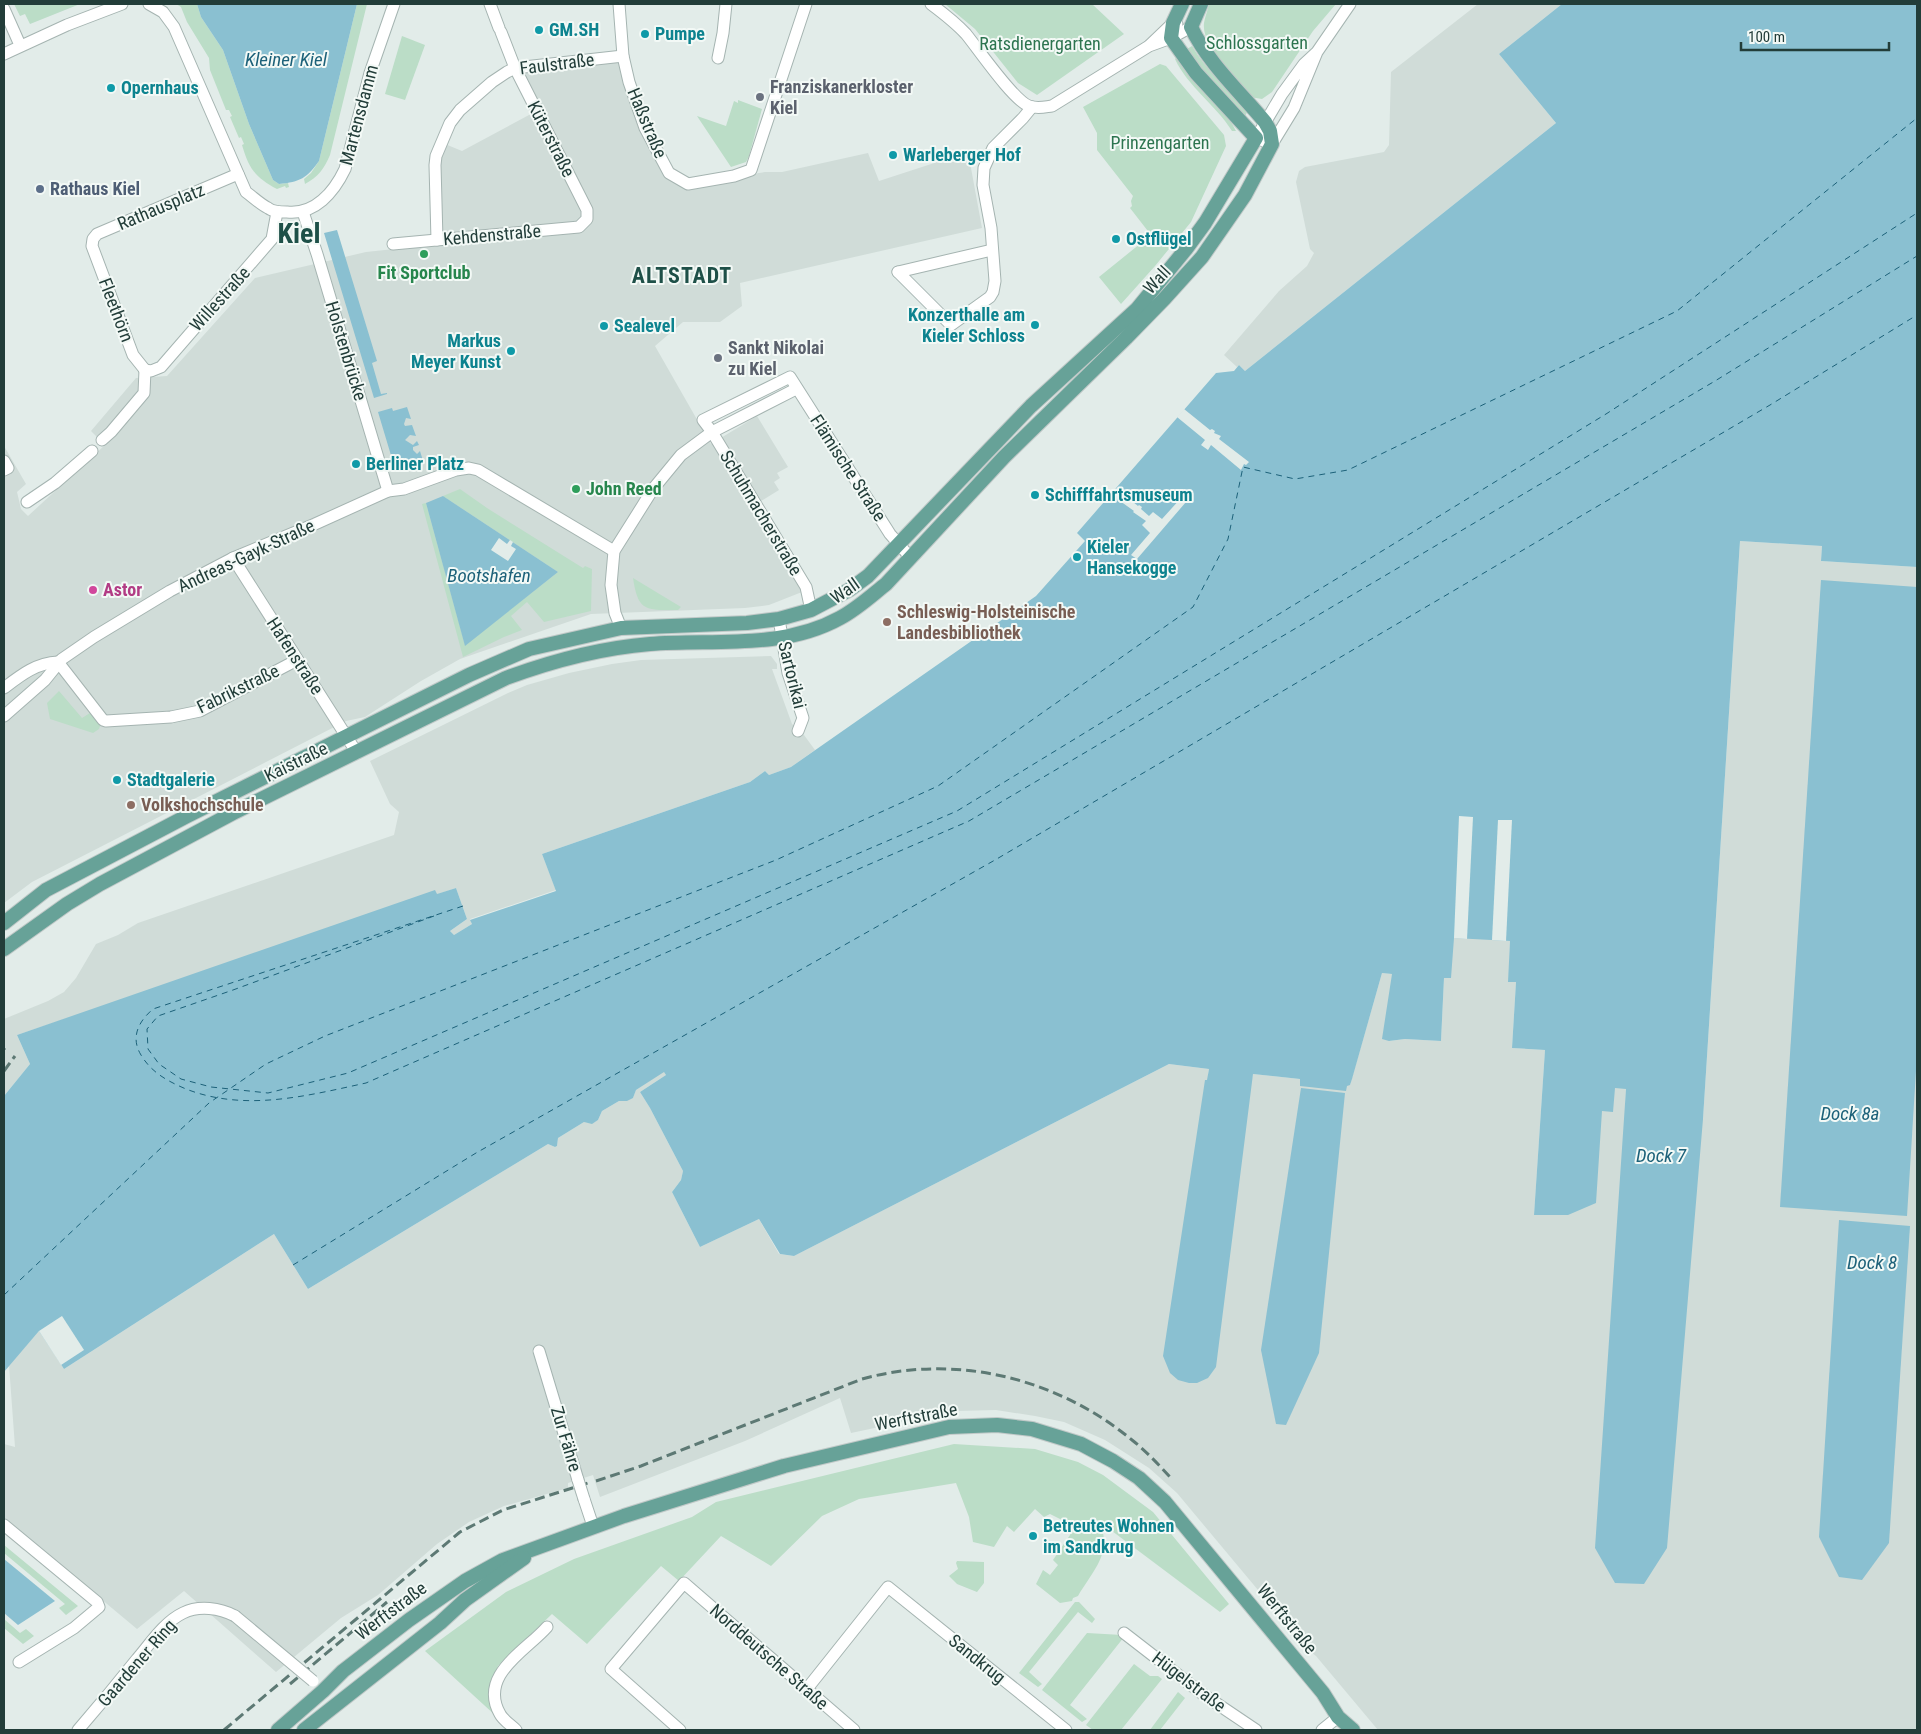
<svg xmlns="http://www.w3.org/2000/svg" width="1921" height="1734" font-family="'Roboto Condensed',sans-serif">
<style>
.built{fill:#d0dcd8}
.green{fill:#bbddc7}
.water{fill:#8ac0d1}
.pier{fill:#e2ece9}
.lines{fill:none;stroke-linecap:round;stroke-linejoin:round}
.ferry{stroke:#1c6179;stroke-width:1;stroke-dasharray:6 5;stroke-linecap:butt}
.minor-casing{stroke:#a5b4b1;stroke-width:13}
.major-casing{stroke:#c1c9c8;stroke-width:16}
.minor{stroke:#fff;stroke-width:11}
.major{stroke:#67a298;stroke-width:14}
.rail{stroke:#5d7974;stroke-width:3;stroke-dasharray:10 5;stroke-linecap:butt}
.minor-bridge-casing{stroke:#a5b4b1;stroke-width:13;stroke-linecap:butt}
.minor-bridge{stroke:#fff;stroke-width:11}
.culture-dot{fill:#0f9aa8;stroke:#f3f9f6;stroke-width:2}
.worship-dot{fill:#6b7280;stroke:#f3f9f6;stroke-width:2}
.service-dot{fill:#5c6f8a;stroke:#f3f9f6;stroke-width:2}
.leisure-dot{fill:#2e9e5b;stroke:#f3f9f6;stroke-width:2}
.hotel-dot{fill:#d1479c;stroke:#f3f9f6;stroke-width:2}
.education-dot{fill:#8d6e63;stroke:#f3f9f6;stroke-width:2}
.labels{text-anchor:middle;stroke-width:4;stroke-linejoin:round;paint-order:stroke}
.culture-label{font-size:18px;font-weight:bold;fill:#0d838f;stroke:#f3f9f6;text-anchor:start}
.park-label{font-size:18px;fill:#2c744f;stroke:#f3f9f6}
.street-label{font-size:18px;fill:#223d39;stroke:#f3f9f6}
.worship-label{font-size:18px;font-weight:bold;fill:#5b616d;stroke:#f3f9f6;text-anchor:start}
.service-label{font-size:18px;font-weight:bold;fill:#4e5e75;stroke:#f3f9f6;text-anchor:start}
.leisure-label{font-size:18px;font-weight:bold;fill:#27864d;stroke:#f3f9f6}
.hotel-label{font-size:18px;font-weight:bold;fill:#b23c85;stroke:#f3f9f6;text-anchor:start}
.education-label{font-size:18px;font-weight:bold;fill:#785e54;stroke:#f3f9f6;text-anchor:start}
.water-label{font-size:19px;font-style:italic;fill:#1c6179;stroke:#f3f9f6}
.district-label{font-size:22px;font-weight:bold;letter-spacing:1px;fill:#1e5048;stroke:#f3f9f6}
.town-label{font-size:28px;font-weight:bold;fill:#1e5048;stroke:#f3f9f6}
</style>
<rect width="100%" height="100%" fill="#e2ece9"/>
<g class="built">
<path d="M1478,4h84l-63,50 57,69 -311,248 -6,-6 -2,2 -13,-12 55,-64 28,-25 7,-13 -4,-4 -14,-67 3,-11 6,-4 79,-15 5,-7 2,-73z"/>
<path d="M623,56l6,26 40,91 19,11 77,-12h17l86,-19 11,28 86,-28 6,15 11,60 -242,55 2,23 -22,16h-37l-28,24 56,98 46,-28 31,51 -11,6 3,5 -6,4 5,8 -18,11 -8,8 49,83 -33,13 -24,3 -154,6 -131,45 -39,22 -56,36 -19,4 -314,161 -28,21v-457l22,38 -9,8 4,17 7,7 77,-71 -14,-14 45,-53 31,-2 88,-98 111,-26 75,-8 -4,-75 8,-25 17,7 80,-43 -18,-35z"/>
<path d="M1740,541l82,5 -1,15 96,6v1163h-539l-62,-74 -8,-6 -131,-157 -28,-25 -44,-28 -41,-18 -29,-6 -39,-6 -41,1 -104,22 -11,-35 -95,43 -145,56 -7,-22 -25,8v5l-64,18 -35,16 -32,22 -59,51 -37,23 -65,54 -92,-81 -47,38 -133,-111v-74l11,3 -6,-82 30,-34 25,38 210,-135 34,55 240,-145 7,3 2,-1 1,-8 26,-16 9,1 5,-3 4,-9 17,-10 14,-3 3,-8 28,-19 2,4 -26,17 10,16 33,63 -2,9 -9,12 28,55 59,-28 20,35 15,2 375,-192 40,5 -1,5 44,4 1,-4 47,5v7l50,-1 32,-112 10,1 -3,67 16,-2 36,2 3,-63h6l9,-162 47,125h4l-1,41h7l-4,66 33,2 -11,165h33l35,-104 13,-23h11l-1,26 78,5z"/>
<path d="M771,656l6,8v5h-5l20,55 12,11 11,15 -24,17 -22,8 -4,-4 -15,11 -208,72 14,36 -86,29 2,5 -18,11 -4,-4 17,-12 -11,-31 -439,147 13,29 -26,32v-77l44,-18 16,-9 12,-14 20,-34 22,-9 20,-12 256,-88 5,-23 -9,-8 -20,-43 138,-68 19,-8 42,-12 43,-9 29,-4z"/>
</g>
<g class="green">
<path d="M14,4h66l-50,20 -5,-10 -5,2z"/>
<path d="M176,4h21l4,13 22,33 26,74 24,56 6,4 9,-1 1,4 -3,1 -1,-2 -8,3c-22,-12 -28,-20 -35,-44l2,-1 -3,-7 -2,1 -9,-21 2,-1 -3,-6h-3l-16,-40 -1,-12 -22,-36 -6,-15z"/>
<path d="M357,4h10l-37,151c-6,14 -12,22 -25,29l-1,-5 7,-6 8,-12z"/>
<path d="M945,4h147l32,30 -87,61 -19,-12 -43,-54z"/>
<path d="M1209,4h127l-23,27 -41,61 -10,7 -12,-2c-14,-17 -49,-51 -46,-74 1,-7 4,-13 5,-19z"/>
<path d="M402,36l23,9 -20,55 -20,-6z"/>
<path d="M1192,46c14,24 36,44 57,63l-4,7c-20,-22 -41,-43 -58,-67z"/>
<path d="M1178,56l11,18 41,46 6,11h-4c-16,-26 -44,-44 -57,-72z"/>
<path d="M1160,64l6,2 58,69 2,11 -35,76 -36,44 -34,38 -22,-27 52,-42 -21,-27 2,-2 -1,-5 2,-5 -36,-46v-17l-14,-26z"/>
<path d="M738,100l24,9 -13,47 -3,6 -15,5 -34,-51 29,10 8,-25 4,2z"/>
<path d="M460,489l27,19 96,60 2,-2 7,3 -1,42 -47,11 -17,-20 -16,14 11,14 -18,7 -41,20 -41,-153 4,-1 39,142 93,-73 -115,-76z"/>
<path d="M633,578l48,29 -3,3c-32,0 -40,2 -45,-32z"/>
<path d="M59,691l23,27 8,-5 11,10 -2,6 -6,4 -43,-14 -3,-16z"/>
<path d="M954,1444l81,5 43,13 25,13 50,37 76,92 -9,8 -120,-90c12,32 -6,47 -22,74l-5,2 -1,3 -12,2 -24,-19 7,-14 7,5 8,-10 -5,-5 17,-25 4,-9 -24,-12 -6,3 -9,-8 -21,23 -7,-6 -13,21 -21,-5 -4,-25 -13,-34 -97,16 -37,17 -51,50 -50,-30 -42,45 -18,-15 -74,78 -35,-30 -54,52 -9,25 7,25 -71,-65 81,-59 68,-33 118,-42 24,-15z"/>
<path d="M4,1545l74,61 -12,9 -7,-7 6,-4 -61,-51z"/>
<path d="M957,1561l27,1v21l-7,9 -20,-8 -8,-8 9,-7 -2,-6z"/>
<path d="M1075,1602h4l16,17 -3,4 -14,-11 -49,60 13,12 -4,3 -19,-14z"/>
<path d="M4,1619l16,14 6,-4 8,7 -11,8 -19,-16z"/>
<path d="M1087,1633l35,2 2,2 -54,68 17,14 -5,3 -40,-32z"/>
<path d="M1134,1664l16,12h8l4,3 -41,51h-28l-7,-5z"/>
<path d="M1178,1692l7,6 -25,32h-10z"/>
</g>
<g class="water">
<path d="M197,4h160l-38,157c-12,17 -19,21 -40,23l-6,-4 -24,-56 -26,-74 -22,-33z"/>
<path d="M1562,4h355v563l-96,-6 1,-15 -82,-5 -37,578 -36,429 -23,36 -29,-1 -20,-35 31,-459 -11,-1 -2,24 -11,-1 -6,92 -28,12h-34l11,-165 -33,-2 4,-66h-8l2,-41 -56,-3 -3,40h-7l-3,63 -36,-2 -16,2 -7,-2 10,-65 -10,-1 -30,106 -2,6 -3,1 -1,5 -46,-5v-7l-47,-5 -37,293 -8,11 -11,5h-8l-11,-3 -8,-7 -7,-17 42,-276h2l2,-11 -40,-5 -375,192 -14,-2 -21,-35 -59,28 -28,-55 9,-12 2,-9 -33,-63 -10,-16 26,-17 -2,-3 -28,18 -3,8 -6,3h-8l-17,10 -4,9 -6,4 -8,-2 -26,16 -1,8 -2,1 -7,-3 -240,145 -34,-55 -210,135 -25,-38 -35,41v-276l26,-32 -13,-29 418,-145 2,4 19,-6 11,31 -17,12 4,4 18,-11 -2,-4 86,-29 -14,-37 208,-72 15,-11 4,4 22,-8 245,-171 49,-55 -8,-8 139,-160 18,-2 5,-6 6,6 311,-248 -57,-69z"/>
<path d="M337,230l40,131 -5,2 9,31 6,-1v1l-13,4 -50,-165z"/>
<path d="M407,407l4,12 -5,-1 -2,6 1,2 7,-1 4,11 -6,-1 -5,5 8,5 4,-4 2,4 -6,2v3l4,4 3,-3 4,13 -28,8 -18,-60 14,-4 1,3z"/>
<path d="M443,496l115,76 -93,74 -39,-143z"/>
<path d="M1821,580l96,7v468l-10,161 -127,-9z"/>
<path d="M1301,1088l44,5 -26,260 -33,72 -10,-1 -15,-74z"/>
<path d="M1839,1220l71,6 -21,317 -27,37 -23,-3 -20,-40z"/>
<path d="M4,1559l51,42 -37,24 -14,-12z"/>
</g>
<g class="pier">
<path d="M1184,409l26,21 2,-1 3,2 -1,2 7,3 -2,3 30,23 -3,3 -2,-1 -3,6 -30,-25 -3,5 -7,-5 4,-5 -28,-23z"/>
<path d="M1116,488l9,7 1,-1 1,3 11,9 1,-1 3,2 -1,2 8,7 4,-4 9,7 19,-21 5,4 -49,57 -6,-4 19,-22 -8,-8 4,-4 -13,-9 1,-1 -14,-10 1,-2 -8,-7z"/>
<path d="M499,538l8,6 3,-4 3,2 -2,4 5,3 -8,12 -17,-11z"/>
<path d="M1459,816l14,1 -6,122 -13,-1z"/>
<path d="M1498,820h14l-6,121 -14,-1z"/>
<path d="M62,1316l22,34 -23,15 -22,-34z"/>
</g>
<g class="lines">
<g class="ferry">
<path d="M463,906l-310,103c-14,12 -23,28 -12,46 10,17 26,26 45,34 59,23 120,7 180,-6l603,-262 746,-440 202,-125"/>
<path d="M434,916l-201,74 -75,26 -11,13 1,20 11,15 22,15 30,8 57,6 80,-20 609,-262 649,-397 311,-201"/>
<path d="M293,1265l183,-112 519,-293 775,-455 147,-90"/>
<path d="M4,1295l205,-192 57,-39 59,-28 451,-176 162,-74 255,-179 35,-68 15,-72 52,12 53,-9 329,-159 240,-193"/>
</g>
<defs>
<g id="minor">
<path d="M149,4l14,8 11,15 72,165c7,5 14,12 22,16 5,4 12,4 19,4 28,3 47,-20 58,-43l25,-96 24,-69"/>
<path d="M490,4l9,24"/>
<path d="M619,4l4,52 6,26 16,46 24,45 19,11 46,-8 17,-6 55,-166"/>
<path d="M931,4c12,9 24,18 35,30 13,16 47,66 63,72 8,3 15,1 23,0l97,-60 22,-8 20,-11"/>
<path d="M4,9l16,36"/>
<path d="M1150,45l23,-22 4,1"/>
<path d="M1317,52l-23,56 -22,36 -16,-6 26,-44 22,-30 13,-12 33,-48"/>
<path d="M4,54l63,-29 55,-21"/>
<path d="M718,58l5,-25 3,-29"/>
<path d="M303,212l14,42 71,237"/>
<path d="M437,240l-2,-75 1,-9 14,-33 10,-13 32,-28 15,-10 8,-4 108,-12"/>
<path d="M393,244l186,-17 8,-8v-9l-72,-142 -14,-36"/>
<path d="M898,272l53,53 39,-28 3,-5 2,-11 -4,-53 -8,-43 1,-17 9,-20 30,-30 9,-11"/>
<path d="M898,272l94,-22"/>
<path d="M145,370l-12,-15 -41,-109 1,-7 4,-5 141,-60"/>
<path d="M145,370l6,1 10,-4 111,-128 5,-27"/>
<path d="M102,440l9,-8 33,-39 1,-23"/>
<path d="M4,461l4,7 -4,2"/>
<path d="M27,502l28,-19 37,-32"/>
<path d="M233,558l124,195"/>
<path d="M811,610l-5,-23 -94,-155 -9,-12 87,-43 100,157 20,23"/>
<path d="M779,619l9,54 15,45 -5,13"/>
<path d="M621,628l-6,-15 -4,-28 3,-34 39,-62 28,-34 31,-23 84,-43"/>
<path d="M58,662l45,58 3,1 65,-4 29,-6 97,-51"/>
<path d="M4,688c17,-13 32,-25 54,-26"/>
<path d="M4,716l41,-36 17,-21 32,-22 76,-46 63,-33 82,-34 73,-33 16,-2 52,-19 13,-2 9,2 136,81"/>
<path d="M539,1351l39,129"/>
<path d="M584,1499l9,27"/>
<path d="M4,1525l93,77 2,5 -25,21 -55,34"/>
<path d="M1124,1633l80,62 52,35"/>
<path d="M806,1690l82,-103 178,143"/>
<path d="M78,1730c20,-23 40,-47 59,-71 13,-15 27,-37 46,-46 16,-8 37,-5 52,3"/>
<path d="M516,1730c-5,-5 -13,-10 -16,-16 -22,-39 26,-63 47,-87"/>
<path d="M680,1730l-69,-61 73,-86 170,147"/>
<path d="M1322,1730l16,-13"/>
</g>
<g id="major">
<path d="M4,923l42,-33 141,-74 282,-141 60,-26 92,-21 126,-5 32,-4 32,-9 38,-20 19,-14 163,-170 106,-97 49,-60 19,-26 51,-85 -60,-65 -25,-35 2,-15 9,-19"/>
<path d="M4,949l63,-45 33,-20 133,-71 273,-135c46,-17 95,-30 144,-34 64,-5 132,6 190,-26 17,-9 31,-22 46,-34l118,-127 122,-119 39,-40 37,-41 43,-62 27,-51 -2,-13 -5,-9c-25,-30 -57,-59 -74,-95l10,-23"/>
<path d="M278,1730l45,-39 20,-20 66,-51 56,-39 38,-21 121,-44 160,-50 165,-39 48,-2 35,4 49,15 32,17 26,17 26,24 158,191 15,24 15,13"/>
<path d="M304,1730l136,-107 25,-23 59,-42"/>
</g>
</defs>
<use href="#minor" class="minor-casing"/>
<use href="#major" class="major-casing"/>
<use href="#minor" class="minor"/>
<use href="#major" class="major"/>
<g class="rail">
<path d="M4,1049l1,-1"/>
<path d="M4,1071l11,-15"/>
<path d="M596,1481l45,-15 221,-87c94,-26 195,-1 270,61 14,11 26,24 38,37"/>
<path d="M290,1684l97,-82"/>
<path d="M224,1730l236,-198 43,-22 85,-27"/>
</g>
<defs>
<g id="minor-bridge">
<path d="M578,1480l6,19"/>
<path d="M235,1616l78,65"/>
</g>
</defs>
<use href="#minor-bridge" class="minor-bridge-casing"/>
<use href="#minor-bridge" class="minor-bridge"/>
</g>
<g class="culture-dot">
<circle cx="539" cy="30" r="5"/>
<circle cx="645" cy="34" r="5"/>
<circle cx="111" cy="88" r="5"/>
<circle cx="893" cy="155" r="5"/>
<circle cx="1116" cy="239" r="5"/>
<circle cx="1035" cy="325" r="5"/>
<circle cx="604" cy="326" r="5"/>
<circle cx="511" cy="351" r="5"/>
<circle cx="356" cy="464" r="5"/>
<circle cx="1035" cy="495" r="5"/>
<circle cx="1077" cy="557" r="5"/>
<circle cx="117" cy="780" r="5"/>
<circle cx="1033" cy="1536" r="5"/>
</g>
<g class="worship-dot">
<circle cx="760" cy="97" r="5"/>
<circle cx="718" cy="358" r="5"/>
</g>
<circle class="service-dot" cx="40" cy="189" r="5"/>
<g class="leisure-dot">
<circle cx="424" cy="254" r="5"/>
<circle cx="576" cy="489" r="5"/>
</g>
<circle class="hotel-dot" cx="93" cy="590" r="5"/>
<g class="education-dot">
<circle cx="887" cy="622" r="5"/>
<circle cx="131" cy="805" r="5"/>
</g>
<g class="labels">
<g class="culture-label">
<text x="549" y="36">GM.SH</text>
<text x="655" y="40">Pumpe</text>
<text x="121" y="94">Opernhaus</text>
<text x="903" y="161">Warleberger Hof</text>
<text x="1126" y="245">Ostflügel</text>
<text x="1025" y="321" text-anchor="end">Konzerthalle am<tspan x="1025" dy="21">Kieler Schloss</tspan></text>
<text x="614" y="332">Sealevel</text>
<text x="501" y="347" text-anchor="end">Markus<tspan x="501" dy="21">Meyer Kunst</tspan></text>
<text x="366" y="470">Berliner Platz</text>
<text x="1045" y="501">Schifffahrtsmuseum</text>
<text x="1087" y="553">Kieler<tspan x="1087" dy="21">Hansekogge</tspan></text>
<text x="127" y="786">Stadtgalerie</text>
<text x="1043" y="1532">Betreutes Wohnen<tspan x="1043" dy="21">im Sandkrug</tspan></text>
</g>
<g class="park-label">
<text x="1257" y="49">Schlossgarten</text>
<text x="1040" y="50">Ratsdienergarten</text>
<text x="1160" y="149">Prinzengarten</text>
</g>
<g class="street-label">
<text transform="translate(557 64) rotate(-7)" y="6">Faulstraße</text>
<text transform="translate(359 115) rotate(-75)" y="6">Martensdamm</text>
<text transform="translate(647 123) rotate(67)" y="6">Haßstraße</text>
<text transform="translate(551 139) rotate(63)" y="6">Küterstraße</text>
<text transform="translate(161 207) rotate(-23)" y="6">Rathausplatz</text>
<text transform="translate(492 235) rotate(-5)" y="6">Kehdenstraße</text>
<text transform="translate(1157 280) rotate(-47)" y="6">Wall</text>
<text transform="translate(220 299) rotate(-48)" y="6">Willestraße</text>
<text transform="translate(116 310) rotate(69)" y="6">Fleethörn</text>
<text transform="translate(346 351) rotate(73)" y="6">Holstenbrücke</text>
<text transform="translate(848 468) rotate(57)" y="6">Flämische Straße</text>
<text transform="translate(761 513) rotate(59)" y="6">Schuhmacherstraße</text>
<text transform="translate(246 556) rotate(-25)" y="6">Andreas-Gayk-Straße</text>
<text transform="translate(845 591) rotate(-35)" y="6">Wall</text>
<text transform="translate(295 656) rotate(57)" y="6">Hafenstraße</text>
<text transform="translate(792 675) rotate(76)" y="6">Sartorikai</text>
<text transform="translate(238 689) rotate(-26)" y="6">Fabrikstraße</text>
<text transform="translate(296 762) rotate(-26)" y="6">Kaistraße</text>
<text transform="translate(916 1417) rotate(-11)" y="6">Werftstraße</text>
<text transform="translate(566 1439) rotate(73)" y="6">Zur Fähre</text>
<text transform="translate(391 1611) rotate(-37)" y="6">Werftstraße</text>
<text transform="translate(1287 1619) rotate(51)" y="6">Werftstraße</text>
<text transform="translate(769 1657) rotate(41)" y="6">Norddeutsche Straße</text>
<text transform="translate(977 1659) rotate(39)" y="6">Sandkrug</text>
<text transform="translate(137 1663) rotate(-49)" y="6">Gaardener Ring</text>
<text transform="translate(1189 1682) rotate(37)" y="6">Hügelstraße</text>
</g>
<g class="worship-label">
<text x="770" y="93">Franziskanerkloster<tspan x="770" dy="21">Kiel</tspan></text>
<text x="728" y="354">Sankt Nikolai<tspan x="728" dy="21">zu Kiel</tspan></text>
</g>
<g class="service-label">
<text x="50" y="195">Rathaus Kiel</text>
</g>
<g class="leisure-label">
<text x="424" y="279">Fit Sportclub</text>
<text x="586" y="495" text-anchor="start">John Reed</text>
</g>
<g class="hotel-label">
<text x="103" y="596">Astor</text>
</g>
<g class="education-label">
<text x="897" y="618">Schleswig-Holsteinische<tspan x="897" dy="21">Landesbibliothek</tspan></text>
<text x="141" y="811">Volkshochschule</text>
</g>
<g class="water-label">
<text x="286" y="66">Kleiner Kiel</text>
<text x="489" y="582">Bootshafen</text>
<text x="1850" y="1120">Dock 8a</text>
<text x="1661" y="1162">Dock 7</text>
<text x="1872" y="1269">Dock 8</text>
</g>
<g class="district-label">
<text x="682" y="283">ALTSTADT</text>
</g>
<g class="town-label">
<text x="299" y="243">Kiel</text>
</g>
</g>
<rect width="1921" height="1734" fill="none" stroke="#223d39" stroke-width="10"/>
<path d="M1741 42v8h148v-8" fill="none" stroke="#223d39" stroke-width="2.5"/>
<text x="1748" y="42" font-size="15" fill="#223d39" stroke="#f3f9f6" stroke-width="4" paint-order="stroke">100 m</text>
</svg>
